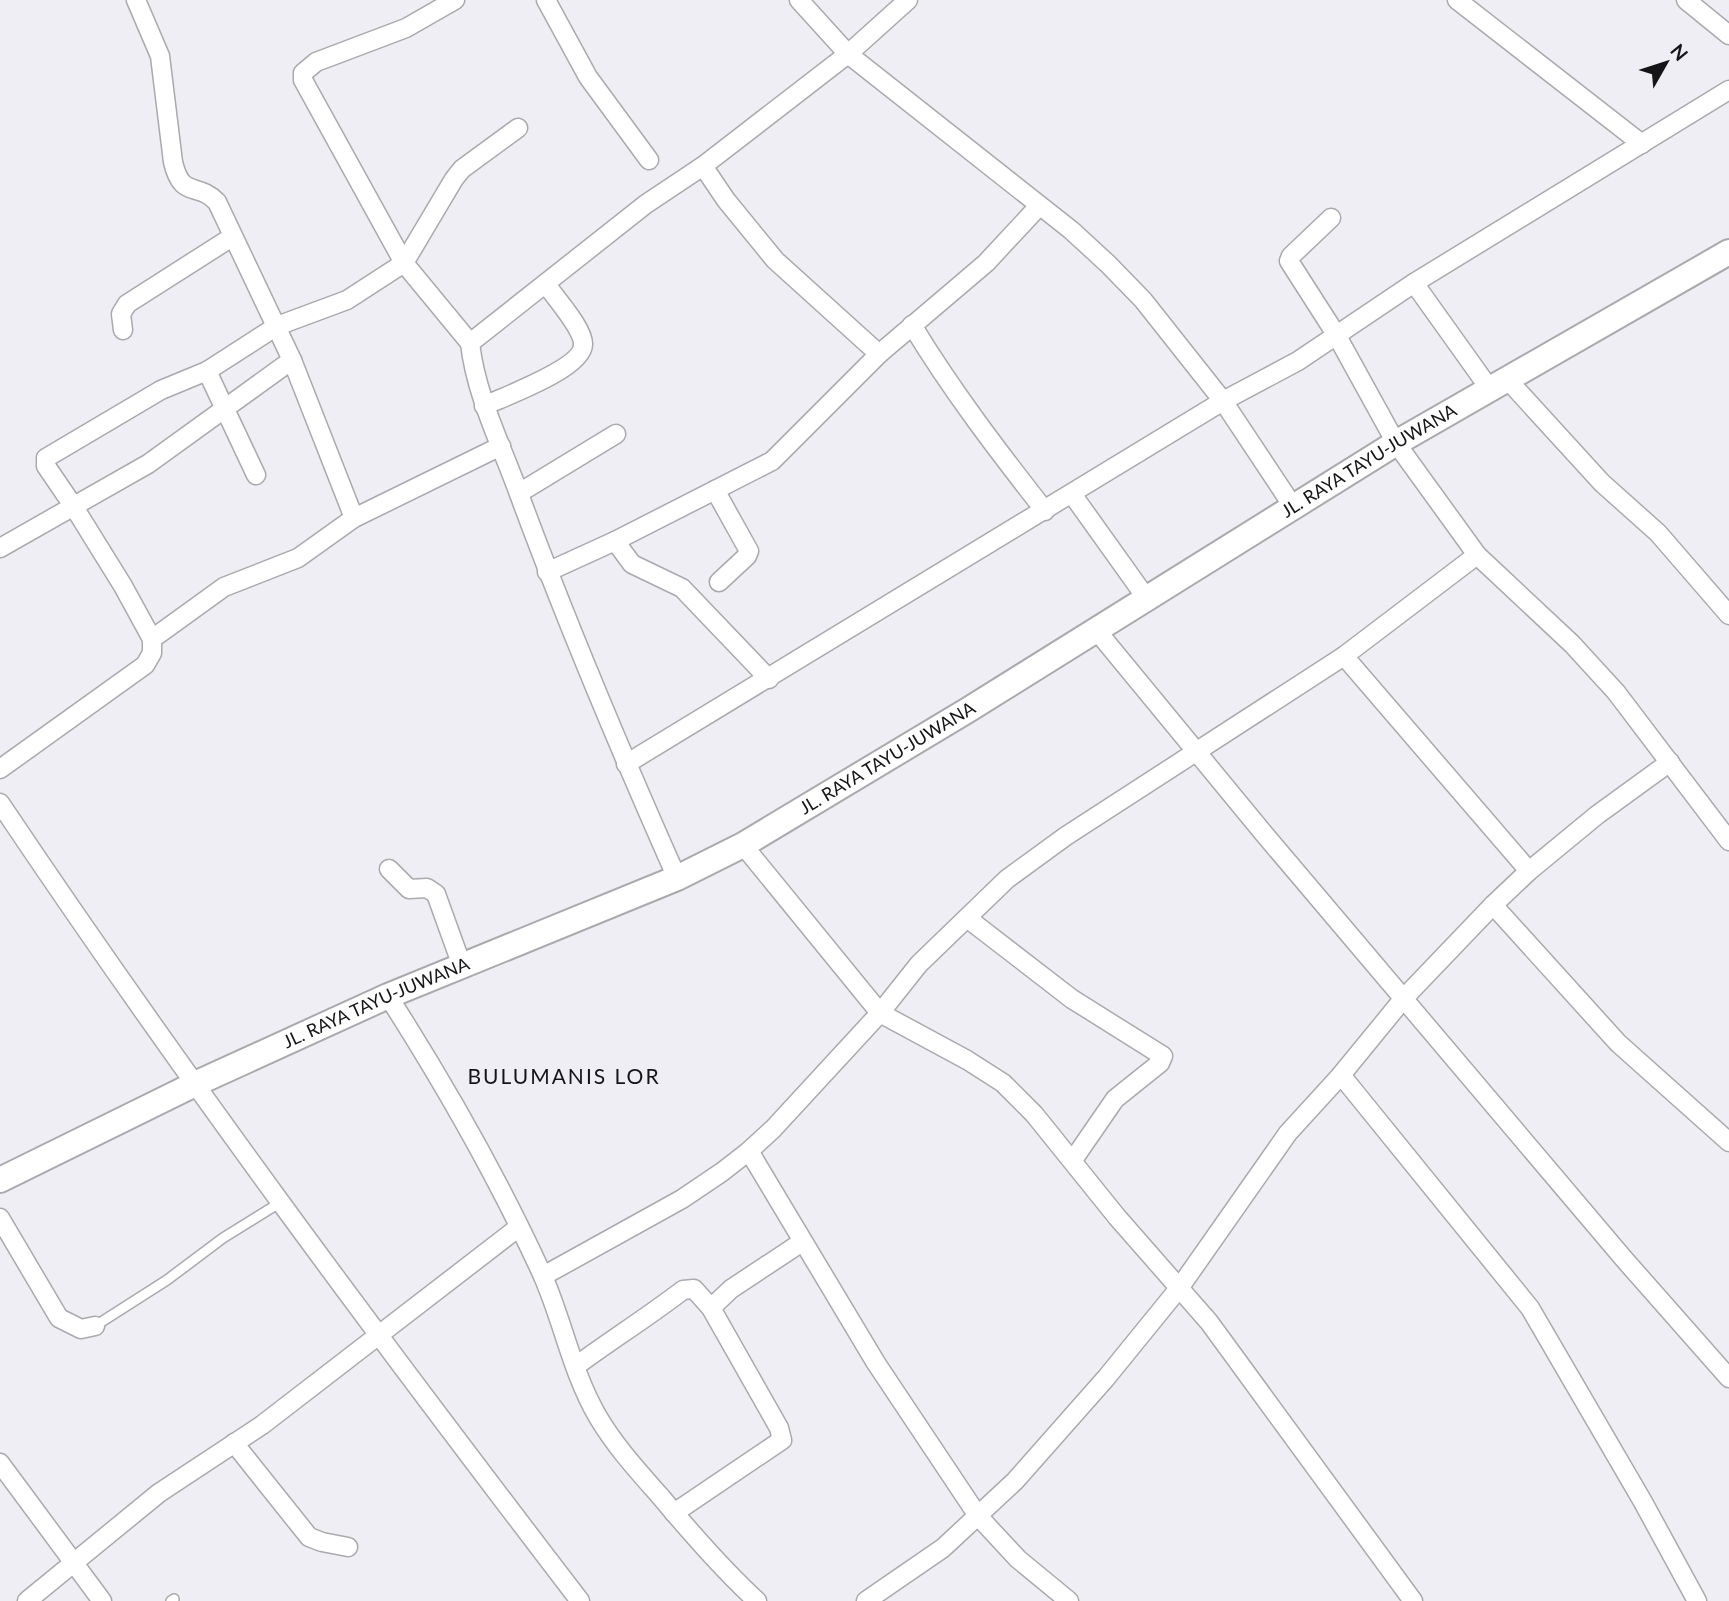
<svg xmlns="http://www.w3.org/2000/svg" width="1729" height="1601" font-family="Lato,sans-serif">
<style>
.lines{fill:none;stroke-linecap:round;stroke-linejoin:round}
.lane-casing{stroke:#a9a9ae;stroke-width:12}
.street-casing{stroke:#a9a9ae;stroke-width:21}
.secondary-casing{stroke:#a9a9ae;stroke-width:28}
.lane{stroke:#fff;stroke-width:9}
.street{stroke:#fff;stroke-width:18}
.secondary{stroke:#fff;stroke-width:24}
.labels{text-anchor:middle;stroke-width:5;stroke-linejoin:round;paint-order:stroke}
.street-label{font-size:18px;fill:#151517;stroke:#eeeef4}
.quarter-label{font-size:21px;letter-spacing:2px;fill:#151517;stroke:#eeeef4}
</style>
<rect width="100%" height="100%" fill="#eeeef4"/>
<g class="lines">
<defs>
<g id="lane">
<path d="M95,1326l72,-46 56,-42 58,-36"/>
<path d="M171,1601l3,-2"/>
</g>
<g id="street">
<path d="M136,0l24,56 13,106c9,38 24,19 44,40l75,158 62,158"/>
<path d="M455,0l-49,28 -90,34 -13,11v7l101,183 66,80"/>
<path d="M546,0l42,77 61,83"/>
<path d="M799,0l49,54 223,176 37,34 35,36 80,101 71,107"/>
<path d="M1457,0l185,144"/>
<path d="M1686,0l43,35"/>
<path d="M703,166l23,34 49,60 104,94"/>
<path d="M1331,218l-40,38 -2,5 48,75 59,107 81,112 95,89 44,48 113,149"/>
<path d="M1414,283l75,105"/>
<path d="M912,325c40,66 86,126 133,186"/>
<path d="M123,330l-2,-16 6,-10 105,-67"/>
<path d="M207,371l49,104"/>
<path d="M1507,379l95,104 56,50 71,82"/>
<path d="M484,406c19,-9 100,-38 99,-62 0,-16 -27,-45 -37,-60"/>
<path d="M715,490l34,61 -2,5 -28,26"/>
<path d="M519,493l97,-59"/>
<path d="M1072,494l75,105"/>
<path d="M615,541l17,23 50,24 87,91"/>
<path d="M0,548l148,-84 144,-104"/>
<path d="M547,572l68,-31 157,-80 107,-107 107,-91 53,-57"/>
<path d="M1097,631l168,204 359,424 105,119"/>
<path d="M152,639l72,-52 74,-29 56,-40 147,-72"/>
<path d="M1344,656l185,215"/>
<path d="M626,764l597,-363 75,-40 116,-78 315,-193"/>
<path d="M0,769l145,-104 7,-12v-14l-29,-53 -49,-79 -28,-41v-8l115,-68 46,-19 70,-45 70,-26 57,-37 50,-84 8,-10 56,-41"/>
<path d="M0,803c183,273 380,537 580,798"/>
<path d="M743,845l137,168 87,47 36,23 31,31 83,103 92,105 204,279"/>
<path d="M389,869l20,20 18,-1 9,6 26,72"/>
<path d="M677,878c-56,-126 -110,-254 -158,-384 -18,-50 -43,-98 -49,-151l176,-139 57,-38 145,-112 60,-54"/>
<path d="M1493,905l125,138 111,99"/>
<path d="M967,918l105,81 91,57 -3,7 -45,36 -42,61"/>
<path d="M388,996c57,89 110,182 154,278 21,47 30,99 56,143 17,29 40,54 62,79 31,37 62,73 97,105"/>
<path d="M1341,1075l189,233 113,194 54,99"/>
<path d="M749,1151l127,212 102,153 40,43 51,42"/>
<path d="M0,1218l59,100 22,11 14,-3"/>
<path d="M543,1276l139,-77 40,-27 27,-21 24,-22 107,-116 39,-49 88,-85 59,-43 278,-180 133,-101"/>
<path d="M711,1308l20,-19 71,-47"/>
<path d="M576,1366c35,-26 72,-49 107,-76l11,-1 17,19 68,120 3,12 -108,73"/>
<path d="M234,1443l75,94 13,5 26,5"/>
<path d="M0,1463l102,138"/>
<path d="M27,1601l132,-108 103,-68 257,-198"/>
<path d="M866,1601l77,-53 72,-67 91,-103 74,-91 108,-154 53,-58 63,-77 89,-93 36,-34 68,-56 73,-53"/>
</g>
<g id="secondary">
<path id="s1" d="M0,1180l195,-96 193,-88 289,-118 66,-33 225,-135 428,-267 333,-191"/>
</g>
</defs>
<use href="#lane" class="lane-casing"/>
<use href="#street" class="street-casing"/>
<use href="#secondary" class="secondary-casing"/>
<use href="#lane" class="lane"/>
<use href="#street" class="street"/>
<use href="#secondary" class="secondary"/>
</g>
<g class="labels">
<g class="street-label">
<text dy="6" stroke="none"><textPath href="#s1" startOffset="1550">JL. RAYA TAYU-JUWANA</textPath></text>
<text dy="6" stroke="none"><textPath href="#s1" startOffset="984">JL. RAYA TAYU-JUWANA</textPath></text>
<text dy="6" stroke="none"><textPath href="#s1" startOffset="416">JL. RAYA TAYU-JUWANA</textPath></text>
</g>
<g class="quarter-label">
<text x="564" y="1084">BULUMANIS LOR</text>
</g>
</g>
<g transform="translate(1666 63) rotate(51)" stroke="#eeeef4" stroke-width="5" paint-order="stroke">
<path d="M0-5L12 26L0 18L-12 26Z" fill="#151517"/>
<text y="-10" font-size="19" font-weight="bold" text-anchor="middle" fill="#151517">N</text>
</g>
</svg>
